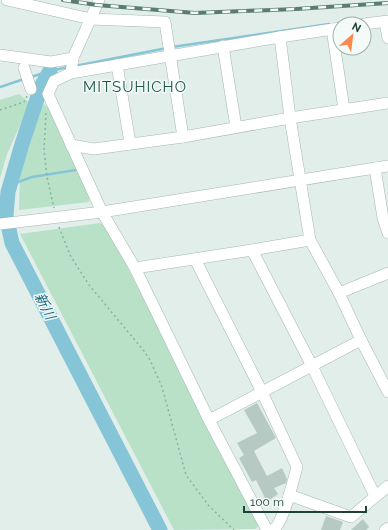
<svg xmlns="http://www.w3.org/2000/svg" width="388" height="530" font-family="Raleway,'Noto Sans JP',sans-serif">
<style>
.green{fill:#b9e1c7}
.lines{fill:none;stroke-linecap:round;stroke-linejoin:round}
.stream{stroke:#86c5d7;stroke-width:2.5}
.river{stroke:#86c5d7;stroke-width:15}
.building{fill:#b7c9c3}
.minor-casing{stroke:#a4b7b1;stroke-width:12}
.path{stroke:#80b4a7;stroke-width:1.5;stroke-dasharray:2 3;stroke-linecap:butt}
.minor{stroke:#fff;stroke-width:11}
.rail-casing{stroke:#5b7c75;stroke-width:4}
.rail{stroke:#f3faf7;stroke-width:2.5;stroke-dasharray:8;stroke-linecap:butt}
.labels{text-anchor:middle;stroke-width:3;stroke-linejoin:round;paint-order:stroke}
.water-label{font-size:14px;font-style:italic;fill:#156882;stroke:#f3faf7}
.quarter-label{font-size:15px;letter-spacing:1px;fill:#1a554a;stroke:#f3faf7}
</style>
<rect width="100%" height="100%" fill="#e2eee9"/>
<g class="green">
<path d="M19,94l11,9 -23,51 -7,24v-78z"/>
<path d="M44,104l6,6 39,85v7l-70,8 1,-37 9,-37 10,-28z"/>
<path d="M100,223l6,3 154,299 -5,4 -81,1 -154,-296z"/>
</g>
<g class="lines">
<g class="stream">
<path d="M338,23l25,-3"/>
<path d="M172,47l157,-23"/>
<path d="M75,66l92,-18"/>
<path d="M31,77l19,-6 18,-4"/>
<path d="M0,87l24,-8"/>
<path d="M10,185l22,-8 44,-7"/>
</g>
<path class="river" d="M50,71l-9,16 -19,57 -14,48 -2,23 6,28 148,287"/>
</g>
<g class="building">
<path d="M257,403l19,35 -22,13 13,25 15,-8 5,11 -1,4 -12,5 4,6 -11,8 -11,-22 -4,2 -13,-24 5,-3 -7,-12 20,-10 -13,-23z"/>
<path d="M326,516l17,6 -3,8h-19z"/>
<path d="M363,519l6,8 -3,3h-15z"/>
</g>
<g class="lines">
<defs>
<g id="minor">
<path d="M7,0l84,19 74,3 18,115"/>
<path d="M385,22l3,16"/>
<path d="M364,24l24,-3"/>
<path d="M332,29l12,80"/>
<path d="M280,37l10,81 20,122 29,53 22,47 27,52"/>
<path d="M223,46l13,81"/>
<path d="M0,55l51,7 22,-4"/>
<path d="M117,65l13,78"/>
<path d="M24,68l7,21"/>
<path d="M71,73l2,-15 26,-58"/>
<path d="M71,145l23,4 89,-12 107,-19 98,-15"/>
<path d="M375,168l8,50 5,15"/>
<path d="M0,224l102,-12 286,-46"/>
<path d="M252,250l60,116 63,130"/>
<path d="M195,259l67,133 35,75c-4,14 -13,55 -24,63"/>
<path d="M135,268l117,-18 58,-10"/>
<path d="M339,293l49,-20"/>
<path d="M209,420l152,-80"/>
<path d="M289,495l62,22 37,-31"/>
<path d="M267,530l-58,-110 -74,-152 -33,-56 -54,-118 6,-13 17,-8 46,-8 163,-28 60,-9"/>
<path d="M385,530l3,-2"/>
</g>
</defs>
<use href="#minor" class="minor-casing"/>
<g class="path">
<path d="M0,110l24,-8 3,-6"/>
<path d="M46,113l-2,37 3,27 7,31"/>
<path d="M59,227l11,28 19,30 55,66 6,9 12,27 24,88 23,31 25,24"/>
</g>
<use href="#minor" class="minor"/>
<defs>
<path id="rail" d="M63,0l34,5 98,8 101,-4 92,-6"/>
</defs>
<use href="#rail" class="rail-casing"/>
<use href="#rail" class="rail"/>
</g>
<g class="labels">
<g class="water-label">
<text transform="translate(45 306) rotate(63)" y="5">新川</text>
</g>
<g class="quarter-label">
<text x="135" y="92">MITSUHICHO</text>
</g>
</g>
<g transform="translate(352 36) rotate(28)"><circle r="19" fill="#f3faf7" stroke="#9fb0ab"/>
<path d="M0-3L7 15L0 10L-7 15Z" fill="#fe8750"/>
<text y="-6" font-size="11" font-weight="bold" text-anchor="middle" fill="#20413a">N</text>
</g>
<path d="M244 506v6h122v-6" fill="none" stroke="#20413a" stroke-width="2"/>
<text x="250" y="506" font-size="12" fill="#20413a" stroke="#f3faf7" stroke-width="3" paint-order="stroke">100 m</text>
</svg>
